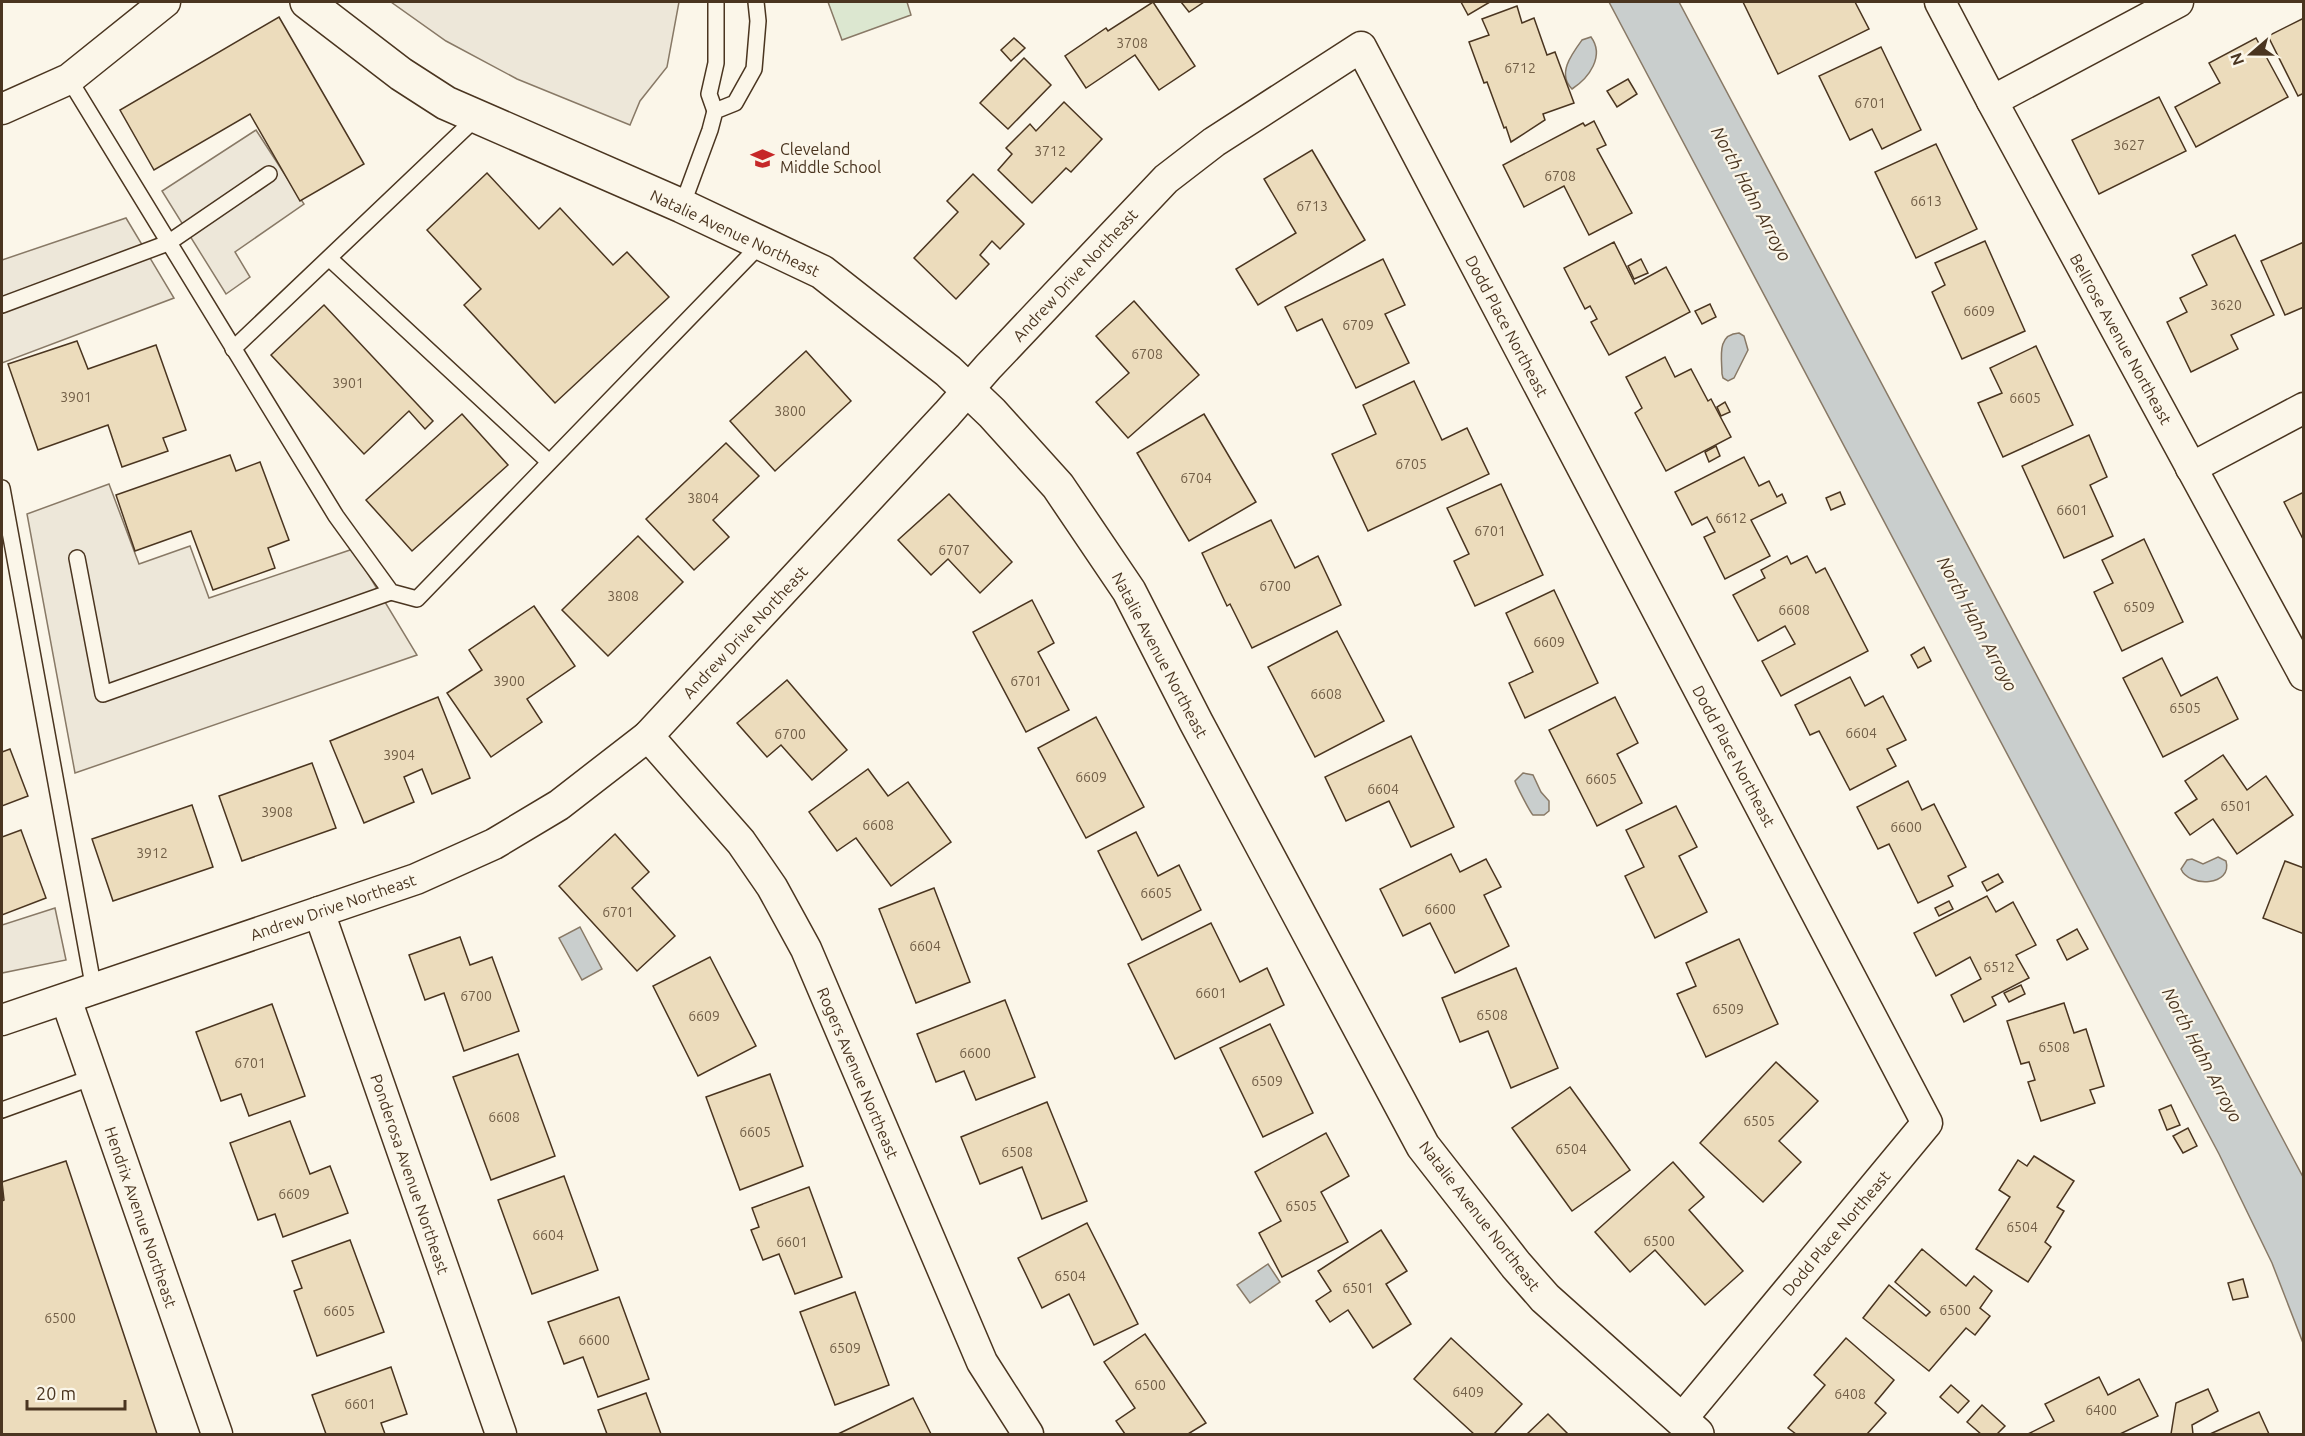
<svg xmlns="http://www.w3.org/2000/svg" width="2305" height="1436" font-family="Ubuntu,sans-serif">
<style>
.green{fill:#dce7d0;stroke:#887966;stroke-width:1.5}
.parking{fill:#ede7d9;stroke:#887966;stroke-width:1.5}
.water{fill:#c9cecd;stroke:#887966;stroke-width:1.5}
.building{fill:#ecdcbc;stroke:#4a3520;stroke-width:1.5}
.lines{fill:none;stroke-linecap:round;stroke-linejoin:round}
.service-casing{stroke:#4a3520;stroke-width:18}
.minor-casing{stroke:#4a3520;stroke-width:33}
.tertiary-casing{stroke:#4a3520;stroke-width:36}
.service{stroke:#fbf6e9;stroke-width:15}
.minor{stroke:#fbf6e9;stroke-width:30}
.tertiary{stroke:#fbf6e9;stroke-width:33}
.labels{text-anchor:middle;stroke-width:4.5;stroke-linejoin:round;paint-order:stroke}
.number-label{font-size:14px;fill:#725f47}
.poi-label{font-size:16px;fill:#4a3520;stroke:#fbf6e9;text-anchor:start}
.street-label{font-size:16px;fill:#4a3520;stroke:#fbf6e9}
.water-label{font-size:18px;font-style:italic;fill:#4a3520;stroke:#fbf6e9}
</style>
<rect width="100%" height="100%" fill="#fbf6e9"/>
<path class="green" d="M828,2h79l4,13 -69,25z"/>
<g class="parking">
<path d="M391,2h288l-12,65 -27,34 -10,24 -113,-46 -71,-38z"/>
<path d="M256,130l48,74 -69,48 15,25 -24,17 -64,-103z"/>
<path d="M126,218l48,80 -172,65v-103z"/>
<path d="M109,484l30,80 51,-18 19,52 144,-49 64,106 -342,118 -48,-259z"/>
<path d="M55,908l11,52 -64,13v-48z"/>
</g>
<g class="water">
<path d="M1609,2h70l624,1175v166l-31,-80 -53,-109z"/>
<path d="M1591,37c14,19 -2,41 -19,52 -15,-15 -1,-34 10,-49z"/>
<path d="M1739,333l5,3 4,14 -14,28 -6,3 -5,-3 -1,-4c0,-15 -6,-40 17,-41z"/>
<path d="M1523,773l10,2 8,17 8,9v10l-5,4h-11c-3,-3 -17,-30 -18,-34z"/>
<path d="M2218,857l8,4c7,25 -37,27 -45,8l6,-9 5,-1 11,5z"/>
<path d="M580,927l22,42 -20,11 -23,-42z"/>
<path d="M1268,1264l12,18 -30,21 -13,-18z"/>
</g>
<g class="building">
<path d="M1153,2l42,64 -36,24 -24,-35 -49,33 -21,-32 41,-28 2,3z"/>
<path d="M1181,2h23l-15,10z"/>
<path d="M1461,2h29l-22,13z"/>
<path d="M1743,2h112l14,27 -91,45z"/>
<path d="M1517,6l5,17 12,-5 13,37 8,-3 19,51 -31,11 2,6 -34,22 -5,-15 -2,1 -17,-46 -3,1 -15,-41 20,-7 -7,-16z"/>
<path d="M279,17l85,147 -64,37 -50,-87 -96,56 -34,-60z"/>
<path d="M2304,18v75l-6,3 -30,-60z"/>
<path d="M1014,38l11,10 -14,13 -10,-11z"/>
<path d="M2256,38l32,59 -92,50 -21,-40 45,-24 -11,-20z"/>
<path d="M1881,47l40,83 -39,19 -10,-20 -22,11 -31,-64z"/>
<path d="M1024,58l27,27 -43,44 -28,-26z"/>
<path d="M1628,79l9,15 -20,13 -10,-16z"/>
<path d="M2159,97l27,54 -87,43 -27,-54z"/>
<path d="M1064,102l38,37 -31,33 -5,-4 -34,35 -34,-33 14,-16 -6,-6 24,-24 6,7z"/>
<path d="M1594,121l12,24 -9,4 35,64 -43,22 -25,-49 -40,21 -21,-42 80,-42 2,3z"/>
<path d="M1936,144l41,85 -61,29 -41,-86z"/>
<path d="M1312,150l53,90 -107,65 -22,-36 60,-36 -32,-54z"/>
<path d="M487,173l52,56 21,-21 53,57 14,-13 42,45 -114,106 -91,-98 17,-16 -54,-59z"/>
<path d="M973,174l51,50 -24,25 -8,-8 -12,14 9,9 -33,35 -42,-41 44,-46 -11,-11z"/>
<path d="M2235,235l39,80 -43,20 7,14 -47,23 -24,-50 20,-10 -7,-14 27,-13 -15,-30z"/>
<path d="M1985,241l40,90 -63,28 -30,-67 13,-7 -10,-22z"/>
<path d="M1614,242l21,42 31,-17 24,45 -81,43 -18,-33 6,-3 -7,-13 -5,3 -21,-41z"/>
<path d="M2304,242v65l-19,8 -24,-54z"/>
<path d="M1383,259l22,46 -20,9 24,49 -53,25 -34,-69 -25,12 -12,-24z"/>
<path d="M1641,259l7,14 -14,6 -6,-13z"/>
<path d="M1134,301l65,74 -71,63 -32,-36 33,-29 -33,-37z"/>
<path d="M1710,304l6,13 -14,7 -7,-13z"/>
<path d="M324,305l109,116 -8,8 -16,-18 -45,43 -93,-99z"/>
<path d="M77,341l11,28 68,-24 30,85 -23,8 5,13 -46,16 -14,-42 -70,25 -30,-86z"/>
<path d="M2036,346l37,79 -70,32 -25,-54 24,-10 -12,-25z"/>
<path d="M806,351l45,50 -76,70 -45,-50z"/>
<path d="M1665,357l10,20 16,-8 17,32 3,-2 20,38 -65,34 -31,-58 7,-5 -16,-31z"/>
<path d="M1414,381l28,59 25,-12 22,46 -121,57 -36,-77 44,-20 -13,-29z"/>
<path d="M1725,402l5,10 -9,4 -4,-9z"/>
<path d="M462,414l46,51 -96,86 -46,-51z"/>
<path d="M1204,414l52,88 -67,39 -52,-88z"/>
<path d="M2089,435l18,42 -17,8 23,51 -49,22 -42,-92z"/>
<path d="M726,443l33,33 -46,44 16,17 -35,33 -48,-51z"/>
<path d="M1716,446l4,10 -11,6 -4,-10z"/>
<path d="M230,455l6,16 24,-9 29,78 -21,8 7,20 -62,22 -22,-59 -56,20 -19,-56z"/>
<path d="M1744,457l15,29 10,-5 8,16 5,-3 4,9 -35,17 19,36 -45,23 -21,-42 11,-5 -8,-15 -15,8 -17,-33z"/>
<path d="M1501,484l42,91 -68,31 -21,-45 15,-7 -22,-46z"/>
<path d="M1840,492l5,12 -14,6 -5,-12z"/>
<path d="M2304,492v49l-20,-39z"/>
<path d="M949,494l63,68 -32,31 -32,-34 -17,16 -33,-35z"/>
<path d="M1271,520l24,48 23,-12 23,49 -89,43 -22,-44 -3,2 -25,-53z"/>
<path d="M638,536l45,46 -75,74 -46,-46z"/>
<path d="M2144,539l39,83 -61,29 -28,-59 19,-9 -11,-23z"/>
<path d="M1787,556l4,8 16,-8 9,17 9,-5 43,83 -87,45 -19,-35 33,-17 -10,-18 -27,15 -25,-46 32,-17 -4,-8z"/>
<path d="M1554,590l44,93 -73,35 -16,-35 24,-11 -27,-59z"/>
<path d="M1032,600l22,43 -16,9 31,58 -43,22 -53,-100z"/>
<path d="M534,606l41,60 -48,33 15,23 -51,35 -44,-64 35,-23 -13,-20z"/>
<path d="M1337,631l47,90 -69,36 -47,-90z"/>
<path d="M1924,647l7,14 -13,7 -7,-13z"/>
<path d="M2162,658l19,38 36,-19 21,42 -75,38 -40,-79z"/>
<path d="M1850,677l15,29 18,-10 23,44 -19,9 9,17 -46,24 -31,-59 -9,4 -15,-30z"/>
<path d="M787,680l60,70 -35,30 -31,-35 -14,12 -30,-34z"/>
<path d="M438,697l32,81 -38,16 -10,-25 -18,8 10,25 -50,21 -34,-82z"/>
<path d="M1615,697l23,46 -21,11 25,49 -45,23 -48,-96z"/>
<path d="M1096,717l48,90 -58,31 -48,-90z"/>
<path d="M1411,736l43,91 -43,20 -22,-46 -43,20 -21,-44z"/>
<path d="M10,749l18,47 -26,10v-54z"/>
<path d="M2223,755l24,35 19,-14 27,39 -56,39 -24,-35 -23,16 -15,-22 22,-14 -12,-18z"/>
<path d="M312,763l24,65 -94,33 -23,-65z"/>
<path d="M868,769l20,27 20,-14 43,60 -60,44 -35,-48 -19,13 -28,-39z"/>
<path d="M1908,781l14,29 12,-6 32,63 -18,9 5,10 -35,17 -29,-59 -11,5 -21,-42z"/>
<path d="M192,805l21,62 -100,34 -21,-62z"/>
<path d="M1676,806l21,41 -18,9 28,56 -52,26 -30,-62 19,-9 -18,-37z"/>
<path d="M21,830l25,68 -44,17v-78z"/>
<path d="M1136,832l22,44 21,-11 22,45 -59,30 -44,-89z"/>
<path d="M615,834l34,38 -17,16 43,48 -38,35 -78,-85z"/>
<path d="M1451,854l9,18 26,-13 15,28 -17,8 25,51 -54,27 -25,-50 -27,13 -23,-47z"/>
<path d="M2285,861l19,7v66l-41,-16z"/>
<path d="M1998,874l5,8 -16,9 -5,-9z"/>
<path d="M934,888l36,94 -54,21 -37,-94z"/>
<path d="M1987,896l9,16 17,-10 23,43 -20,10 13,23 -37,19 4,8 -32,17 -13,-27 30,-16 -11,-22 -34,19 -22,-43z"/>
<path d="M1949,901l4,8 -14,7 -4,-8z"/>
<path d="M1211,923l29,59 27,-14 17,37 -109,54 -47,-95z"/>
<path d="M2077,929l11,20 -21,11 -10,-20z"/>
<path d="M460,937l10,28 22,-8 27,74 -55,20 -20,-58 -19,7 -16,-45z"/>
<path d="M1739,939l39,85 -72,33 -29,-63 19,-8 -10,-23z"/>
<path d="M710,957l46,89 -58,30 -45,-90z"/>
<path d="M1516,968l42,100 -47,20 -23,-57 -28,11 -18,-44z"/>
<path d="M2021,985l4,9 -16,8 -5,-9z"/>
<path d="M1005,1000l30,77 -59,23 -12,-29 -28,11 -19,-48z"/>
<path d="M2064,1003l10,30 12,-4 18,57 -14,4 5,13 -54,18 -13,-39 7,-2 -6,-18 -8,2 -14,-43z"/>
<path d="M272,1004l33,92 -56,20 -8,-22 -20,7 -25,-69z"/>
<path d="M1270,1024l43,89 -50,24 -43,-89z"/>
<path d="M518,1054l37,102 -64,24 -38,-103z"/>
<path d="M1776,1062l42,39 -39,40 22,21 -38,40 -63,-59z"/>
<path d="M770,1074l33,92 -63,24 -34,-93z"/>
<path d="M1570,1087l60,83 -58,41 -60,-83z"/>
<path d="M1047,1102l40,99 -45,18 -20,-52 -42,17 -19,-47z"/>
<path d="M2171,1105l9,20 -13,5 -8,-20z"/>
<path d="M290,1121l20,53 20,-8 18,47 -65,24 -8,-23 -17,6 -28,-77z"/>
<path d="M2188,1128l9,18 -14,7 -10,-17z"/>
<path d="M1326,1133l23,43 -28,16 27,50 -66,35 -23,-44 22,-12 -26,-49z"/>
<path d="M2034,1156l40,25 -17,26 7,4 -19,31 6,5 -23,35 -52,-33 34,-52 -11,-7 19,-30 9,6z"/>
<path d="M66,1161l91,273h-155v-233l2,-1 -2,-18z"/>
<path d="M1673,1162l31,35 -15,13 54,61 -38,34 -50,-55 -25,22 -35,-40z"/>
<path d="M564,1176l34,94 -66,24 -34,-94z"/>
<path d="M809,1187l33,90 -47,17 -16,-40 -16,6 -12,-30 8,-3 -7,-19z"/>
<path d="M1087,1223l51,101 -44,21 -25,-51 -27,14 -24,-50z"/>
<path d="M1381,1230l26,41 -21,13 25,40 -38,24 -25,-38 -18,12 -14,-21 15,-10 -13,-20z"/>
<path d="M350,1240l34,92 -67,24 -23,-65 8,-3 -10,-27z"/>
<path d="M1922,1249l44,37 8,-10 18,15 -12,17 10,8 -15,19 -9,-7 -37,43 -66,-53 26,-33 37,31 4,-4 -35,-30z"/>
<path d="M2243,1279l5,18 -15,3 -5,-17z"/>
<path d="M855,1292l34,93 -54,20 -35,-93z"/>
<path d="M619,1297l30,82 -51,18 -15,-40 -19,7 -16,-42z"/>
<path d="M1145,1334l61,89 -18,11h-63l-9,-13 19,-13 -31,-46z"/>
<path d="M1451,1338l71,66 -28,30h-20l-60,-55z"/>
<path d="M1846,1338l48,42 -19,23 11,10 -19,21h-71l-8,-6 37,-43 -11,-10z"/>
<path d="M391,1367l16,47 -26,9 4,11h-59l-14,-39z"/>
<path d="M2099,1377l9,18 31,-16 19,37 -38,18h-92l26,-13 -9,-17z"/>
<path d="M1951,1385l18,16 -11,12 -18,-16z"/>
<path d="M2208,1389l10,22 -26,14 1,9h-22l5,-31z"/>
<path d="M646,1393l15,41h-54l-9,-24z"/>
<path d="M913,1398l18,36h-93z"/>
<path d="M1982,1405l23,21 -8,8h-16l-14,-12z"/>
<path d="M2259,1412l10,22h-59z"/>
<path d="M1548,1414l20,20h-41z"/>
</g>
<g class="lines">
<defs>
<g id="service">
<path d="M69,79l267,437 55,76 26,7 344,-355"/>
<path d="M715,111l-6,-17 7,-31v-61"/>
<path d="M682,206l28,-76 5,-19 20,-8 19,-34 4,-48 -2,-19"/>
<path d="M330,259l219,203"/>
<path d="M2,305l166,-62 101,-69"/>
<path d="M233,349l244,-232"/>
<path d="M2,488l92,502"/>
<path d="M77,558l26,136 288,-102"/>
<path d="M2,1110l91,-33"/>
</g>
<g id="minor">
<path d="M1940,2l52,99 312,574"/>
<path d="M1992,101l186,-99"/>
<path d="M2,109l67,-30 96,-77"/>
<path d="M2191,468l113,-60"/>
<path d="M648,736l93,106 31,45 34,62 176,413 46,72"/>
<path d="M319,912l182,522"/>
<path d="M66,999l151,435"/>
<path d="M2,1020l414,-141 78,-35 65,-39 89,-69 299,-322 41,-47 178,-188 48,-37 147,-95 566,1076 -246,297"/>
</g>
<path id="tertiary" d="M307,2l94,72 45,29 236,103 140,66 126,99 44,42 66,73 71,105 67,131 227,424 93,119 29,33 152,136"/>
</defs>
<use href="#service" class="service-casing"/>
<use href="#minor" class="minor-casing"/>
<use href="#tertiary" class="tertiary-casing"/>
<use href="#service" class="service"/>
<use href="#minor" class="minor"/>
<use href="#tertiary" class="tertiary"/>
</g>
<defs>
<symbol id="school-bare" viewBox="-9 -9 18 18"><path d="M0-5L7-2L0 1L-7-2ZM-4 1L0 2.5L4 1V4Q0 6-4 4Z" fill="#c62828" stroke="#fbf6e9" stroke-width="2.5" paint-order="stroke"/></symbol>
</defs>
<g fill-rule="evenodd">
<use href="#school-bare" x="746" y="142" width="33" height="33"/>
</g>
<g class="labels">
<g class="number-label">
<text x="1132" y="48">3708</text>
<text x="1520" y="73">6712</text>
<text x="1870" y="108">6701</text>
<text x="2129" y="150">3627</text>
<text x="1050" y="156">3712</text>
<text x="1560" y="181">6708</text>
<text x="1926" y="206">6613</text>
<text x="1312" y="211">6713</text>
<text x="2226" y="310">3620</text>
<text x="1979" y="316">6609</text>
<text x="1358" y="330">6709</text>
<text x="1147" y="359">6708</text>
<text x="348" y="388">3901</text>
<text x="76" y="402">3901</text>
<text x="2025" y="403">6605</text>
<text x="790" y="416">3800</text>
<text x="1411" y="469">6705</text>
<text x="1196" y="483">6704</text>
<text x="703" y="503">3804</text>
<text x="2072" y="515">6601</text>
<text x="1731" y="523">6612</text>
<text x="1490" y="536">6701</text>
<text x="954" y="555">6707</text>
<text x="1275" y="591">6700</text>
<text x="623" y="601">3808</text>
<text x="2139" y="612">6509</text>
<text x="1794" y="615">6608</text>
<text x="1549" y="647">6609</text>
<text x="509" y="686">3900</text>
<text x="1026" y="686">6701</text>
<text x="1326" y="699">6608</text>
<text x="2185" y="713">6505</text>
<text x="1861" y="738">6604</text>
<text x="790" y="739">6700</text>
<text x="399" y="760">3904</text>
<text x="1091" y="782">6609</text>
<text x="1601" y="784">6605</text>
<text x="1383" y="794">6604</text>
<text x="2236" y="811">6501</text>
<text x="277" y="817">3908</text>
<text x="878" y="830">6608</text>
<text x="1906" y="832">6600</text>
<text x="152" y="858">3912</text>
<text x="1156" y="898">6605</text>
<text x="1440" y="914">6600</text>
<text x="618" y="917">6701</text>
<text x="925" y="951">6604</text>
<text x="1999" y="972">6512</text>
<text x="1211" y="998">6601</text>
<text x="476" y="1001">6700</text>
<text x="1728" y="1014">6509</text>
<text x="1492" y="1020">6508</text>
<text x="704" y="1021">6609</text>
<text x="2054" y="1052">6508</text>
<text x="975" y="1058">6600</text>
<text x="250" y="1068">6701</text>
<text x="1267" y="1086">6509</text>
<text x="504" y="1122">6608</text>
<text x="1759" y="1126">6505</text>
<text x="755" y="1137">6605</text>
<text x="1571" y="1154">6504</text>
<text x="1017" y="1157">6508</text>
<text x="294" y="1199">6609</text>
<text x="1301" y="1211">6505</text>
<text x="2022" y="1232">6504</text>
<text x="548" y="1240">6604</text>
<text x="1659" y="1246">6500</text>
<text x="792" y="1247">6601</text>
<text x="1070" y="1281">6504</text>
<text x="1358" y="1293">6501</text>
<text x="1955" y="1315">6500</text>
<text x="339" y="1316">6605</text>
<text x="60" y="1323">6500</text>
<text x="594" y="1345">6600</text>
<text x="845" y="1353">6509</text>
<text x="1150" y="1390">6500</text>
<text x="1468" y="1397">6409</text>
<text x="1850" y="1399">6408</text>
<text x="360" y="1409">6601</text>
<text x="2101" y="1415">6400</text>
</g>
<g class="poi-label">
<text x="780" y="155">Cleveland<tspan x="780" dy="18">Middle School</tspan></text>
</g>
<g class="street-label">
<text transform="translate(735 233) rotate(25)" y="6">Natalie Avenue Northeast</text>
<text transform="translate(1075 275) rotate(-47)" y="6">Andrew Drive Northeast</text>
<text transform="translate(1507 326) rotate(62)" y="6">Dodd Place Northeast</text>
<text transform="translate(2121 339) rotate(61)" y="6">Bellrose Avenue Northeast</text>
<text transform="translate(745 632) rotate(-47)" y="6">Andrew Drive Northeast</text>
<text transform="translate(1160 655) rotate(62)" y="6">Natalie Avenue Northeast</text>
<text transform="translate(1734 756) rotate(62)" y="6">Dodd Place Northeast</text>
<text transform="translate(333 907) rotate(-19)" y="6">Andrew Drive Northeast</text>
<text transform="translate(858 1073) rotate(67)" y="6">Rogers Avenue Northeast</text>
<text transform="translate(410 1174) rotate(71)" y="6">Ponderosa Avenue Northeast</text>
<text transform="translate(1480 1216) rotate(52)" y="6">Natalie Avenue Northeast</text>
<text transform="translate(141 1217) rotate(71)" y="6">Hendrix Avenue Northeast</text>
<text transform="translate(1836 1233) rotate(-50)" y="6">Dodd Place Northeast</text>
</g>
<g class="water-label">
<text transform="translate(1751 194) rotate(62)" y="6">North Hahn Arroyo</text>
<text transform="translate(1977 624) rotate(62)" y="6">North Hahn Arroyo</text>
<text transform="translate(2202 1055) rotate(62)" y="6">North Hahn Arroyo</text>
</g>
</g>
<rect width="2305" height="1436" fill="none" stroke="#4a3520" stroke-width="6"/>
<g transform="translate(2251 54) rotate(250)" stroke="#fbf6e9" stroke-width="4.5" paint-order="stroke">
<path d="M0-4.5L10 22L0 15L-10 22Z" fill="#4a3520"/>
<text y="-9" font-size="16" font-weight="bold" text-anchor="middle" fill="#4a3520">N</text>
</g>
<path d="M27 1400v9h98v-9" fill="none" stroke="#4a3520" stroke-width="3"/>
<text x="36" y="1400" font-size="18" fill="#4a3520" stroke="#fbf6e9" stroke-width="4.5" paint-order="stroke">20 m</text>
</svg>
